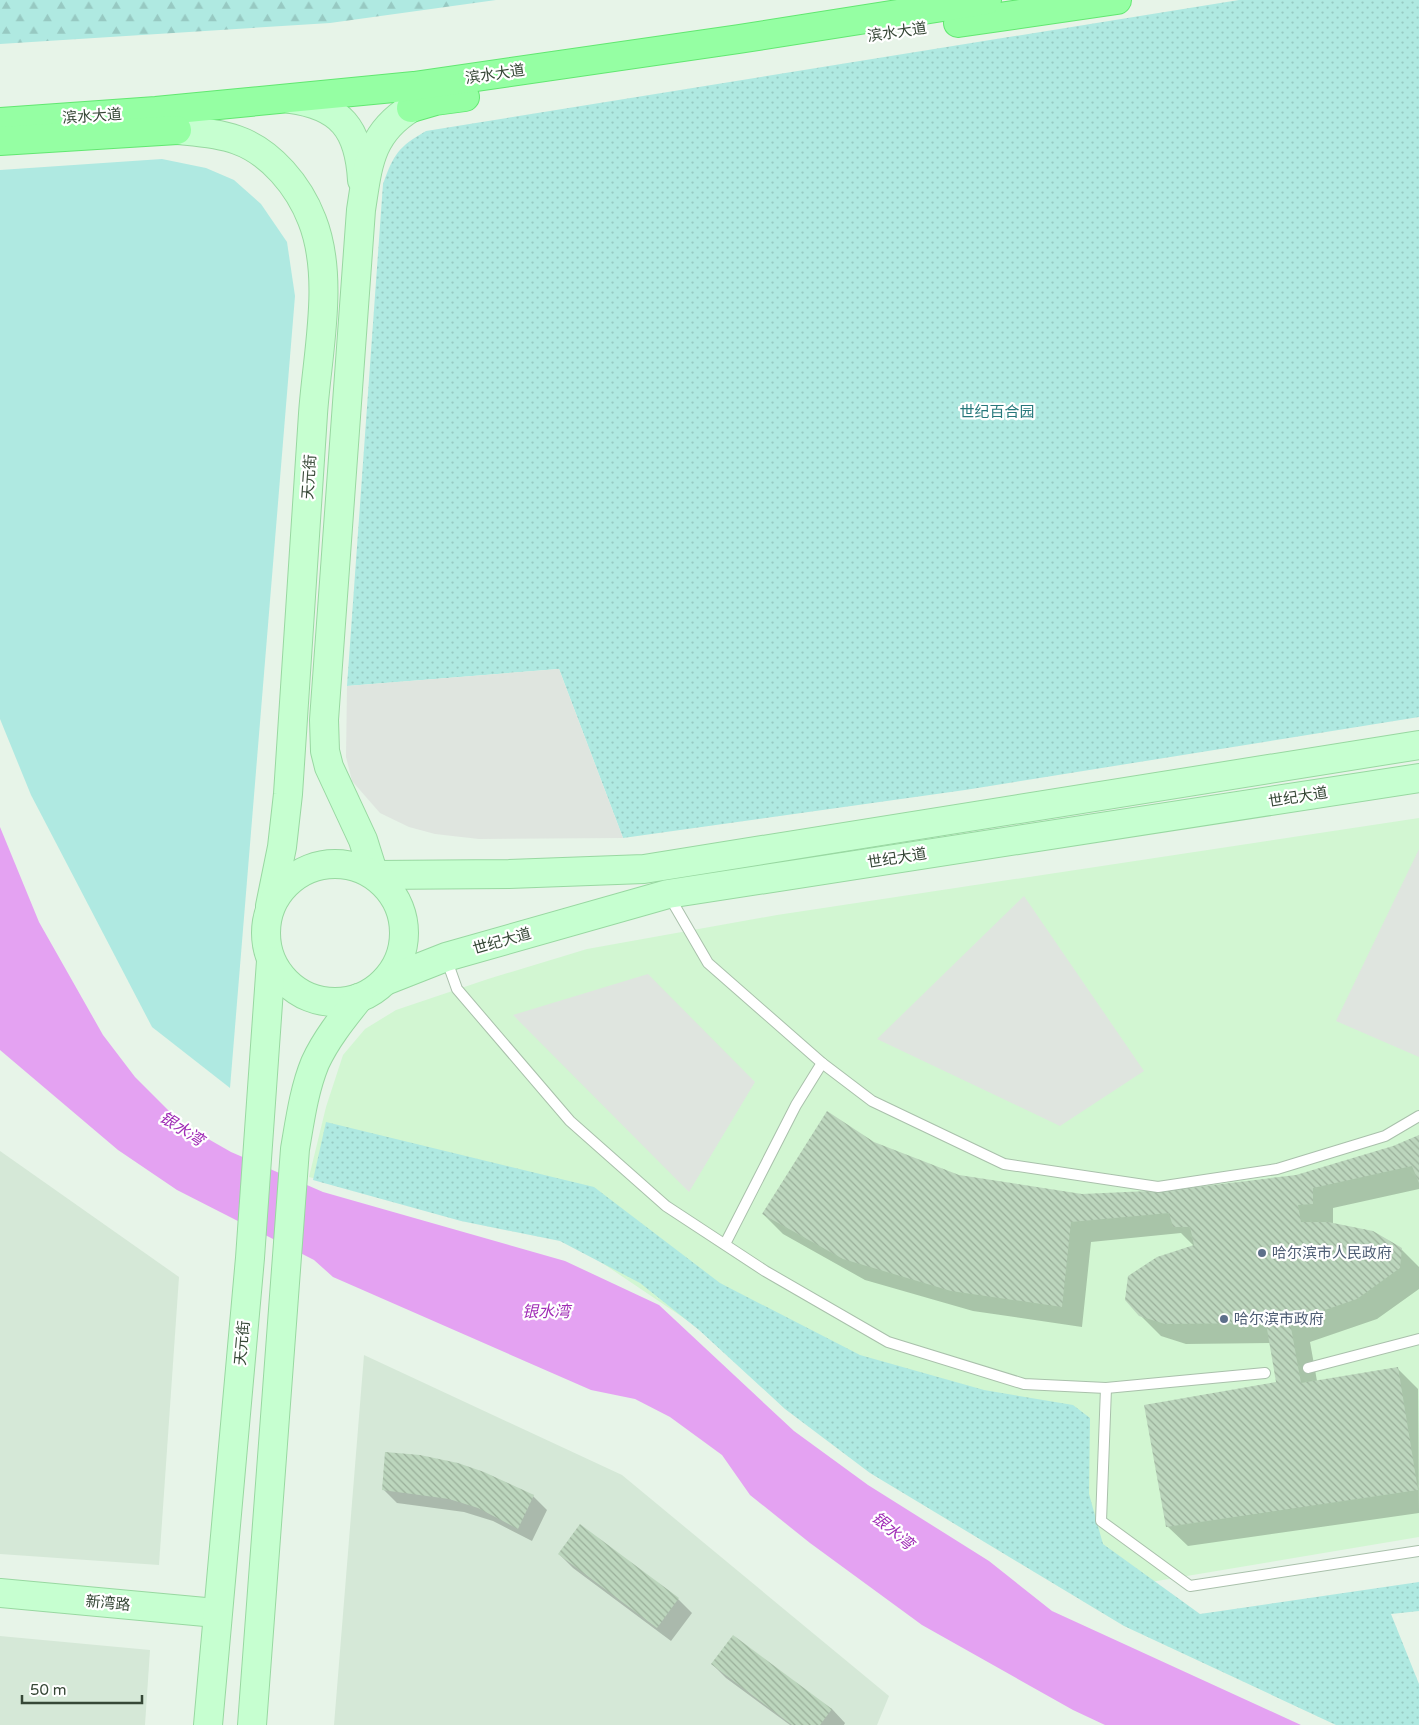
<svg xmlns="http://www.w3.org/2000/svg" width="1419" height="1725" font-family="'Varela Round','Noto Sans SC',sans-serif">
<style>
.residential{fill:#d5e8d7}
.commercial{fill:#d2f6d2}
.grass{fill:#afe9e1}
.forest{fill:url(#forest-firs)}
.park{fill:url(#park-dots)}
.parking{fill:#dfe5df}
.water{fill:#e4a2f2}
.shadow{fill:#0003}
.building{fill:url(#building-back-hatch)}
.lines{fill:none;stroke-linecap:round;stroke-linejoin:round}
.lane-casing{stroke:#a9c0ab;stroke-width:12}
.secondary-casing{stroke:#98d8a1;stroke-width:30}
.primary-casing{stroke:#62e771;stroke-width:30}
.lane{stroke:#fff;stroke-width:10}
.secondary{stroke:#c6ffd0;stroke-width:28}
.primary{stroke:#95ffa3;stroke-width:28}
.service-dot{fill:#5c6f8a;stroke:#fff;stroke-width:2}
.labels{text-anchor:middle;stroke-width:4.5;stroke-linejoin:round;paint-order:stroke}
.street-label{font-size:15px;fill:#364736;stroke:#fff}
.park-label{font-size:15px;fill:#27787b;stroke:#fff}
.service-label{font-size:15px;fill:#4e5e75;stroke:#fff;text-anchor:start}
.water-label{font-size:16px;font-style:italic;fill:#a02cb6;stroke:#fff}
</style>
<defs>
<pattern id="forest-firs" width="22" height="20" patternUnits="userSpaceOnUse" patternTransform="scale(1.25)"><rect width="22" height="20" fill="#afe9e1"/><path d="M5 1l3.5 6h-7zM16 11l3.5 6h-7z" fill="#97c9c2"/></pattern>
<pattern id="park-dots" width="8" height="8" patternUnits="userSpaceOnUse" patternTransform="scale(1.25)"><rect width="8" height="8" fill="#afe9e1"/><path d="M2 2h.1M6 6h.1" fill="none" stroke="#97c9c2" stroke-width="1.8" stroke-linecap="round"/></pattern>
<pattern id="building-back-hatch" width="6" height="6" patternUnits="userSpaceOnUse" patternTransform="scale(1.25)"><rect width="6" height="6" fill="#bcd6bd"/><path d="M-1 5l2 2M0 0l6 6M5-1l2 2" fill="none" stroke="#9aaf9a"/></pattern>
</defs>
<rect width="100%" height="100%" fill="#e7f4e8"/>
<g class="residential">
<path d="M0,1151l179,126 -20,288 -159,-11z"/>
<path d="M364,1355l258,120 267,221 -12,29h-543z"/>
<path d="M0,1636l150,14 -5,75h-145z"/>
</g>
<path class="commercial" d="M1419,818v719l-328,55 -520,-350 -262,-65 17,-70 17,-52 22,-26 31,-19 92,-31 99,-30 190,-34z"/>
<path class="grass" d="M162,159l44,9 28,12 27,24 26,38 8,54 -65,792 -78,-61 -121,-232 -31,-76v-549z"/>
<path class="forest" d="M0,0h496l-166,23 -330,21z"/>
<g class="park">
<path d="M1239,0h180v717l-454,73 -342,48 -64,-169 -212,17 36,-502c11,-30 15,-37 43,-53z"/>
<path d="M326,1122l268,65 126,96 140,72 124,35 89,15 17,13 -1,76 14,50 97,70 219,-32v29l-28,3 28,70v41h-83l-212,-99 -254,-153 -85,-64 -86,-79 -59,-47 -80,-42 -99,-20 -148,-41z"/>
</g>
<g class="parking">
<path d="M559,669l64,169 -144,1 -44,-5 -26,-7 -29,-14 -28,-32 -6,-24 1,-71z"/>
<path d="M1419,849v208l-83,-36z"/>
<path d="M1024,896l120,175 -84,55 -183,-87z"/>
<path d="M648,974l107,108 -66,110 -176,-177z"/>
</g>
<path class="water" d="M0,827l39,95 64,113 32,42 47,47 49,28 92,40 242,69 94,44 135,126 74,54 121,76 63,50 249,114h-196l-32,-15 -151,-85 -112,-82 -60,-48 -28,-40 -52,-38 -35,-18 -44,-9 -258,-113 -19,-17 -137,-70 -59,-40 -118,-100z"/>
<g class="shadow">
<path d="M1419,1136v53l-86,19v16l68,25 18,18v22l-42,30 -67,23 7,39 80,-13 21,21 1,124 -231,33 -21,-20 111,-143 -7,-40 -85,1 -25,-8 -21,-21 54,-69 -13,-13 -90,9 -9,85 -109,-16 -108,-31 -82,-46 -20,-20 111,-71 85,33 123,19 89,-3 125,-16 98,-29z"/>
<path d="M383,1489l150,7 14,14 -15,31 -39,-20 -29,-9 -67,-9z"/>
<path d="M580,1526l98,73 14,14 -21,28 -98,-73 -14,-14z"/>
<path d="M712,1664l120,45 13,14 -1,2h-54l-64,-47z"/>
</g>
<g class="building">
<path d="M827,1111l47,31 85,33 123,19 89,-4 125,-15 97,-29 26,-11v48l-7,-17 -99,22v16l-15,1 3,17h27l45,9 29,17 -2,20 -43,31 -67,23 11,61 97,-16 20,123 -252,37 -22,-122 132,-23 -10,-59 -101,1 -26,-8 -14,-16 3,-24 29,-19 37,-12 -4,-18h-17l-4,-14 -98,9 -9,85 -111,-16 -108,-32 -81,-45z"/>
<path d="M385,1452l35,3 38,8 26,9 50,23 -16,34 -40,-21 -29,-9 -67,-9z"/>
<path d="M580,1524l99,74 -22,30 -99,-74z"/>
<path d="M733,1635l99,74 -12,16h-28l-81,-61z"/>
</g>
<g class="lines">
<defs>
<g id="lane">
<path d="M669,896l39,67 114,100 50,38 132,63 154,23 119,-18 108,-33 34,-20"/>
<path d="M446,958l11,31 113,132 96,85 99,65 123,71 136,42 82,4 159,-15"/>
<path d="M725,1244l71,-139 26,-42"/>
<path d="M1308,1368l111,-29"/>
<path d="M1106,1388l-5,133 89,65 229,-35"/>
</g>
<g id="secondary">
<path d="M290,99c51,7 69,30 72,81"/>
<path d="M411,108c-42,26 -43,58 -50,102l-37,510 1,31 4,16 34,73 11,35 135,-1 135,-5 775,-124"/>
<path d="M177,130c20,2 41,3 60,10 34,12 62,46 75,80 23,58 5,134 1,194 -9,127 -16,254 -25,380l-6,53 -12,59"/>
<circle cx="335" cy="933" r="69"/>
<path d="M385,981l61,-24 222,-63 751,-116"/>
<path d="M0,1593l216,20"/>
<path d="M208,1725l42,-467 21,-297"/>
<path d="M252,1725l43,-576c5,-29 9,-59 20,-86 11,-24 28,-45 44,-65"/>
</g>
<g id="primary">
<path d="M958,23l159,-23"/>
<path d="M411,108l24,-7 30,-4"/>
<path d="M0,122l156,-11 258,-25 325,-47 248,-39"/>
<path d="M0,141l177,-11"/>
</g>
</defs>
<use href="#lane" class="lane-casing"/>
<use href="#secondary" class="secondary-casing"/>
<use href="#primary" class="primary-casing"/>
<use href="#lane" class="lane"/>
<use href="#secondary" class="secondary"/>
<use href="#primary" class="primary"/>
</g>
<g class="service-dot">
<circle cx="1262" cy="1253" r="5"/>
<circle cx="1224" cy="1319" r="5"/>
</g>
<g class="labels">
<g class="street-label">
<text transform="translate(897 32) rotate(-8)" y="5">滨水大道</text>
<text transform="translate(495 74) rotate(-8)" y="5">滨水大道</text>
<text transform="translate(92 116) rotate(-4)" y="5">滨水大道</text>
<text transform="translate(309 477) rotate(-86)" y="5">天元街</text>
<text transform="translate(1298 797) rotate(-9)" y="5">世纪大道</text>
<text transform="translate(897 858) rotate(-9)" y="5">世纪大道</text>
<text transform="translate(502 941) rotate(-16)" y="5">世纪大道</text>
<text transform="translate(242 1343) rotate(-85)" y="5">天元街</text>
<text transform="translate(108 1603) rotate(5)" y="5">新湾路</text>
</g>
<g class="park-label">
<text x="997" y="417">世纪百合园</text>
</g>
<g class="service-label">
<text x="1272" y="1258">哈尔滨市人民政府</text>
<text x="1234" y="1324">哈尔滨市政府</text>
</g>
<g class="water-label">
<text transform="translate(182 1128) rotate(33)" y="6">银水湾</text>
<text x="546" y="1317">银水湾</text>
<text transform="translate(893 1530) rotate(40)" y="6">银水湾</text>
</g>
</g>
<path d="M22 1695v8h120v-8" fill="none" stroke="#364736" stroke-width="2.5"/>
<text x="30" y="1695" font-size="15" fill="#364736" stroke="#ffffff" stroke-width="4" paint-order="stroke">50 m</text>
</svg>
